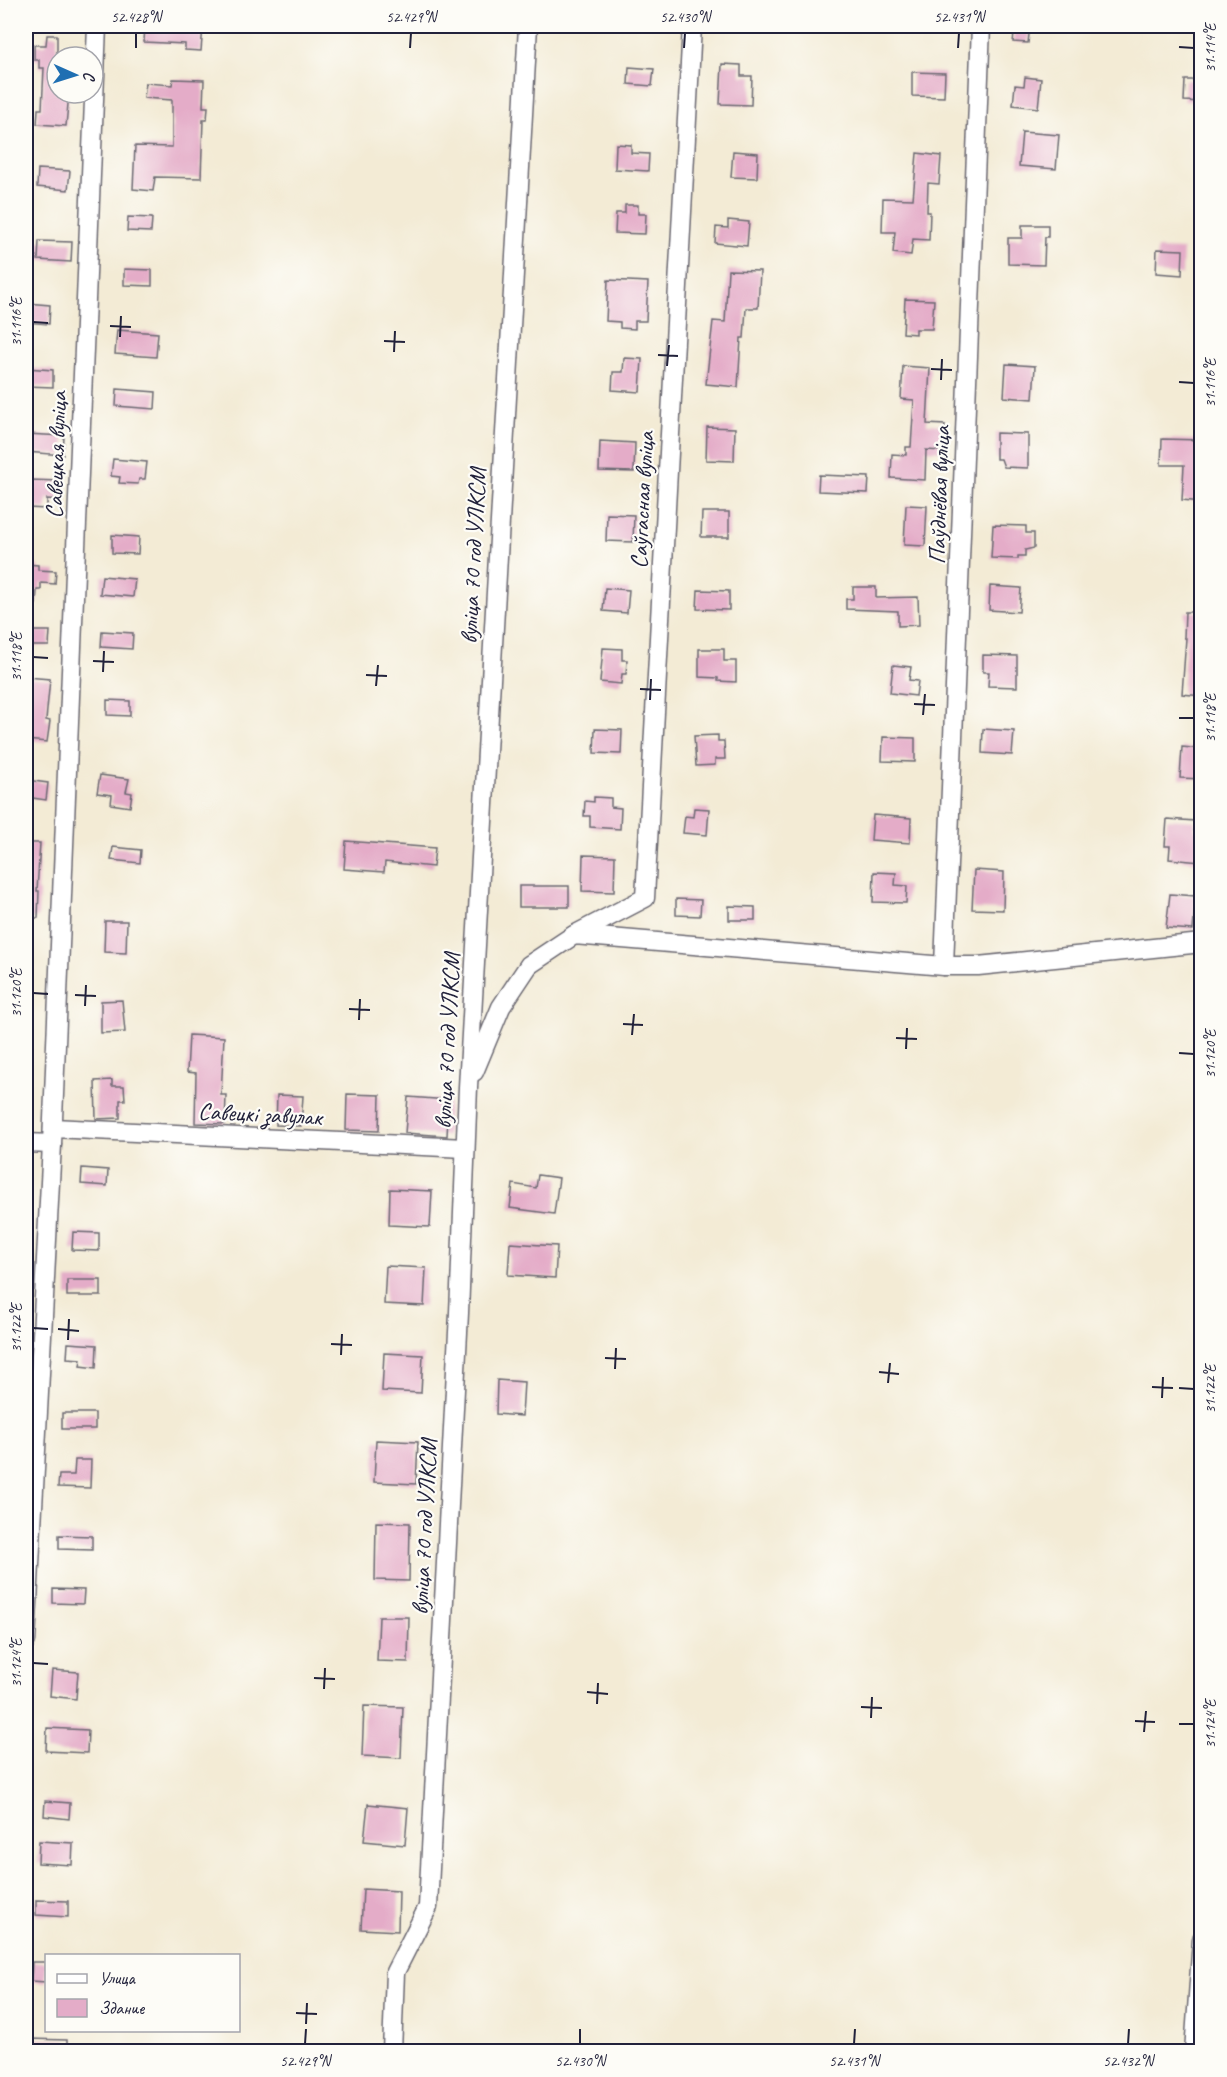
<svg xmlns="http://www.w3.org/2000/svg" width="1227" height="2077" font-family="Caveat,sans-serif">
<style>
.building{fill:#e4acc8}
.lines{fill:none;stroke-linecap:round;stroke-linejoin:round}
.minor-casing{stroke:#6b6871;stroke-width:21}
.minor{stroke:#fff;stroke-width:18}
.ticks{fill:none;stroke:#22223b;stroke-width:2}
.labels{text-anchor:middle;stroke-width:4.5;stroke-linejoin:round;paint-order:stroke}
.street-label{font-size:24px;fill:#22223b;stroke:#fdfcf7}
.neatline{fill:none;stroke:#22223b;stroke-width:2}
.ticks-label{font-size:15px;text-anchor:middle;fill:#22223b}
</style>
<rect width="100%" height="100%" fill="#fdfcf7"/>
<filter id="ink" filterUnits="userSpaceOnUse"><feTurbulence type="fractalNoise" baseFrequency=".0167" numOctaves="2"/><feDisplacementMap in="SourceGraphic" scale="12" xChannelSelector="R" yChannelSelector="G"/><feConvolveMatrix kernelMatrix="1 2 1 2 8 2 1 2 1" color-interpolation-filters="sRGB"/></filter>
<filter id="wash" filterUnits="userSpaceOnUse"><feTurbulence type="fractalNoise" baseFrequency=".008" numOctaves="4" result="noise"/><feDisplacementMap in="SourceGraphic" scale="24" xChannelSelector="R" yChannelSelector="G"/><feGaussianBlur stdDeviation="1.35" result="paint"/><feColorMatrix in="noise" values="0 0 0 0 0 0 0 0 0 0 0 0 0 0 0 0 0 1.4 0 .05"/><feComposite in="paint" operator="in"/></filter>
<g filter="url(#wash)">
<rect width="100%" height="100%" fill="#f3ebd5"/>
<g id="blocks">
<g class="building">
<path d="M145,26h58l-2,25 -16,-1v-6l-41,-2z"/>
<path d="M1015,26h15l-2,17 -15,-1z"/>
<path d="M47,35h10v58h12l-3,33 -29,-2 1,-15h4l2,-41h-5v-8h-5v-15h12z"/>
<path d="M722,64l19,1v11h11l-1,29 -31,-1z"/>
<path d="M629,67l25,2 -2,17 -24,-2z"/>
<path d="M912,72l33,1 -1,24 -32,-1z"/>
<path d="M1025,77l16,2 -3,29 -25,-3 2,-20 9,1z"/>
<path d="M173,79l31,1 -1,27h5l-1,13h-4l-2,58 -46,-1 -2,14 -20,-2 2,-43 37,1v-47l-28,-2 2,-15 26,2z"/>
<path d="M1185,80h17v22l-18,-1z"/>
<path d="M1022,132l37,3 -3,34 -37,-3z"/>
<path d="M616,144l15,1v8l18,1 -1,17 -33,-2z"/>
<path d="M733,151l25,2 -1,25 -26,-1z"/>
<path d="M917,153l24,3 -2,28 -11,-1 -1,29h3l-1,28 -16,-1 -2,16 -18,-2 2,-21h-13l1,-34 30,1z"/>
<path d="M38,169l32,2 -2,19 -31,-3z"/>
<path d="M625,205h13v9h8l-1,20 -30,-1 1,-20h9z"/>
<path d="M128,217l24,1 -1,14 -24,-1z"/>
<path d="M728,220l21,2 -2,24 -32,-3 1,-16 12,1z"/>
<path d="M1022,225h26v12h-3l-1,28 -36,-1v-26h14z"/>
<path d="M39,241l33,1 -1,20 -33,-2z"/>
<path d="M1157,249l26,1 -1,25 -26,-2z"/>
<path d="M124,269l28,1v16l-28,-1z"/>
<path d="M728,270l32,1 -2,37h-12l-2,30h-3l-3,49 -32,-3 7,-63 12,1z"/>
<path d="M608,280l40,2 -2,39h-11v8l-15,-1v-6l-14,-1z"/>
<path d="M905,299l29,1 -2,29h-16v5l-13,-1z"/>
<path d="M26,303l24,2 -1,19 -23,-2z"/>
<path d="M117,330l41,3 -2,24 -41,-3z"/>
<path d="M624,358l18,1 -2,33 -28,-2 1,-18h10z"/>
<path d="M1006,364l29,2 -2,33 -29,-2z"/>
<path d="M903,366l27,2 -3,56 18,1 -2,26 -17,-1 -1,30 -34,-2 1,-24 14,1v-8h5l3,-47 -13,-1z"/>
<path d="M26,368l27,2v17l-27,-1z"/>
<path d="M117,389l39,3 -1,17 -39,-3z"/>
<path d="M707,427l28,1 -1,33 -28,-1z"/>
<path d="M996,433l32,1v34l-24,-1 -3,-8h-5z"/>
<path d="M26,434l38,2 -1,19 -37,-3z"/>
<path d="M1162,439l40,1v62l-20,-2 2,-35h-23z"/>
<path d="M600,441l35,2 -1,29 -35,-1z"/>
<path d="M113,459l34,3 -2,17h-6l-1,5 -19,-1 1,-6 -9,-1z"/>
<path d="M819,475l50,2 -1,16 -50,-2z"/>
<path d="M29,480l32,1v19l-14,-1v10l-19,-1z"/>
<path d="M906,505l21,1 -2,40 -21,-1z"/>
<path d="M702,512h27v25h-28z"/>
<path d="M607,514l27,1 -1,27 -27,-1z"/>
<path d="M993,525l33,1v7h8v15l-9,2v6h-7v3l-27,-1z"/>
<path d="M112,535l27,2 -1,17 -26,-1z"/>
<path d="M26,564l12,1v5l18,1 -1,13 -14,-1v7h-4l-1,14h-10z"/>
<path d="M102,576l33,3 -2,18 -33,-3z"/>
<path d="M990,586l31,2 -2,24 -30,-2z"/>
<path d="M853,587h23v11l42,-1 1,28 -21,1v-15l-52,-2v-10h7z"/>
<path d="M605,588l24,2 -2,23 -24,-2z"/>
<path d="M698,590l31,1v19l-32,-1z"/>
<path d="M1185,612h17v84l-20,-2 4,-56h-2z"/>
<path d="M26,631h24l-1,15h-23z"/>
<path d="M102,631l31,2 -1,16 -31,-2z"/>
<path d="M603,648l19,1v11h5l-1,14h-4l-1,10 -21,-2z"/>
<path d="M699,649h25v12h12v21l-18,-1v-3l-19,-1z"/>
<path d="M983,655l34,1v31l-29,-1 1,-14h-6z"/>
<path d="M893,665l18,2 -2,13 9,1 -2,15 -26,-3z"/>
<path d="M26,677l24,2 -4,41 4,1 -3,21 -21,-2z"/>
<path d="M107,700l23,1v15l-23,-1z"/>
<path d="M595,729l27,1 -1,24 -27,-1z"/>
<path d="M983,729l31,2 -2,24 -30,-2z"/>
<path d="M718,735v6h6l1,18h-10v6l-19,1 -2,-30z"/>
<path d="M883,737l32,1v24l-33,-1z"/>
<path d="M1182,747l20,2v30l-22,-1z"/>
<path d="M100,775l29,4 -3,13 6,1 -2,14 -19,-3 1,-9 -15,-2z"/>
<path d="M26,780l22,3 -2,17 -20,-3z"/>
<path d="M594,797l17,1v9l10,1 -1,21 -30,-2v-11h-6l1,-15 9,1z"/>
<path d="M694,808l15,1 -2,26 -24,-2 2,-17 8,1z"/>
<path d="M873,815l38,3 -1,25 -39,-3z"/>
<path d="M1167,819l28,2 -1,9 8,1 -1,31 -32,-3 1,-13h-5z"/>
<path d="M346,841l89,7 -2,19 -48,-5 -1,10 -40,-3z"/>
<path d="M26,843h14l-3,48h2l-1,27h-12z"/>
<path d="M113,847l28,3 -1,13 -29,-3z"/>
<path d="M583,855l32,1 -1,36 -32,-1z"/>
<path d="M974,870l30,2 -1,38 -31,-1z"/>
<path d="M874,872l22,1 -1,12 12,1 -1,17 -33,-1z"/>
<rect x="519" y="886" width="50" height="21"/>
<path d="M1170,894l26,2 -3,34 -27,-2z"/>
<path d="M676,899l25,1 -1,16 -24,-1z"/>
<path d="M729,906l26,1v13h-26z"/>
<path d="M105,921h22l-1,32 -22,-1z"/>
<path d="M122,1000l3,32 -24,1v-32z"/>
<path d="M189,1035l35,2 -3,58h5l-1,29 -30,-1 1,-50 -9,-1z"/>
<path d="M112,1080v6h12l1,14h-5v18l-24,1 -1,-38z"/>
<path d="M347,1094l33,1 -1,36 -33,-1z"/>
<path d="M277,1095l26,1 -2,30 -25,-1z"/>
<path d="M408,1097l41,3 -2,36 -42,-3z"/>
<path d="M82,1168l26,2 -1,16 -26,-2z"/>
<path d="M538,1175l21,3 -5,36 -44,-6 3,-24 23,4z"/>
<path d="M390,1189l42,2 -2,36 -41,-2z"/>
<path d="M73,1232l26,1v18l-27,-1z"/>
<path d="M510,1243l47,3 -2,32 -47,-3z"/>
<path d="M386,1266l40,2 -2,38 -40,-2z"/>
<rect x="67" y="1280" width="34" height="16"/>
<path d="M68,1343l29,2 -1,23 -16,-2 1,-7 -14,-1z"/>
<path d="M384,1353l39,2 -2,38 -39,-2z"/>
<path d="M497,1380l27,2 -2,34 -26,-2z"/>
<rect x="62" y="1413" width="33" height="16"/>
<path d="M376,1440l42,2 -2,42 -42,-2z"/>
<path d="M75,1460h16l-1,28 -32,-1 1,-12h15z"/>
<path d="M376,1522l34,1 -1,58 -34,-1z"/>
<path d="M59,1535l33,1v14l-33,-1z"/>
<path d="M53,1589l31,1 -1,14 -30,-1z"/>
<path d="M379,1617h30l-1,45 -31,-1z"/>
<path d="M52,1670l26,2 -2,27 -26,-3z"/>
<path d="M364,1706l39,1 -2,51 -39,-2z"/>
<path d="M47,1728l41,2 -1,23 -41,-2z"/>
<path d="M45,1801l25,2 -1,16 -25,-3z"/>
<path d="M368,1804l40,4 -3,37 -41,-4z"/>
<path d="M39,1841l34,2 -1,22 -34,-2z"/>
<path d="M363,1889l36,2 -1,40 -37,-2z"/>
<path d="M36,1900l32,1v16l-32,-2z"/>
<path d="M32,1962h14v20l-15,-1z"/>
<path d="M29,2039l38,1v12h-38z"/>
</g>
</g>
</g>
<g filter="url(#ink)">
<use href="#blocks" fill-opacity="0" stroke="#6b6871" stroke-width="1.5"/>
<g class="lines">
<defs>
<g id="minor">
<path d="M574,935l71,-37 47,-872"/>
<path d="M944,966l37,-940"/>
<path d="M474,1072l27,-65 28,-42 45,-30 370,31h34l224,-23"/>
<path d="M53,1128l412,20"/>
<path d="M26,1143l26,1"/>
<path d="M26,1641l26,-497 45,-1118"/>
<path d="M392,2052l3,-80 33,-65 31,-594 9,-226 60,-1061"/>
<path d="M1194,2052l8,-113"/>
</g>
</defs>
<use href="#minor" class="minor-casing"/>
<use href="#minor" class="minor"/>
</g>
</g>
<path class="ticks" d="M1179,47l15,1M136,48v-15M410,48l1,-15M684,48l1,-15M958,48l1,-15M33,322l15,1M110,326l21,1M120,337l1,-21M384,341l21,1M394,352l1,-21M658,355l20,1M667,366l2,-21M931,369l21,1M941,380l1,-21M1179,382l15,1M33,657l15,1M93,661l21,1M103,672l1,-21M366,675l21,1M376,686l2,-21M640,689l21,1M650,700l1,-21M914,704l21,1M923,715l2,-21M1179,718h15M33,993l15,1M75,995l21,1M85,1006l1,-21M349,1009l21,1M359,1020l1,-21M623,1024l20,1M632,1035l2,-21M896,1038l21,1M906,1049l1,-21M1179,1053l15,1M33,1328l15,1M58,1329l21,2M68,1340l1,-21M331,1344l21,1M341,1355l1,-21M605,1358l21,1M615,1369l1,-21M879,1372l20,2M888,1383l2,-20M1152,1387l21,1M1179,1388l15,1M1162,1398l1,-21M33,1663l15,1M314,1678l21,1M324,1689l1,-21M587,1692l21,2M597,1704l1,-21M861,1707l21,1M871,1718l1,-21M1135,1721l20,1M1179,1724h15M1144,1732l2,-21M296,2013l21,1M306,2024l1,-21M305,2044l1,-15M580,2044v-15M854,2044l1,-15M1128,2044l1,-15"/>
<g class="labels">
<g class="street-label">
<text transform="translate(56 455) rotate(-88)" y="8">Савецкая вуліца</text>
<text transform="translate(939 495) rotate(-88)" y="8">Паўднёвая вуліца</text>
<text transform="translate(642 500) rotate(-87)" y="8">Саўгасная вуліца</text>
<text transform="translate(473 556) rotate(-87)" y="8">вуліца 70 год УЛКСМ</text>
<text transform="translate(447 1041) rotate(-87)" y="8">вуліца 70 год УЛКСМ</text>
<text transform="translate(260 1114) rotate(3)" y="8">Савецкі завулак</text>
<text transform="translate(424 1527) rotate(-87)" y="8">вуліца 70 год УЛКСМ</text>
</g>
</g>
<rect width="1227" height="2077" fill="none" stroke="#fdfcf7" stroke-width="66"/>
<rect x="45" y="1954" width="195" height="78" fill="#fdfcf7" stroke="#a5a5ac" stroke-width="1.5"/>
<rect x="57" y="1974" width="30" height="9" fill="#ffffff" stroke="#a5a5ac" stroke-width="1.5"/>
<text x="99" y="1984" font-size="18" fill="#22223b">Улица</text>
<rect x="57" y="1999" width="30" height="18" fill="#e4acc8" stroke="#a5a5ac" stroke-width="1.5"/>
<text x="99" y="2014" font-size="18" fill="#22223b">Здание</text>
<g transform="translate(75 75) rotate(93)"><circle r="28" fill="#fdfcf7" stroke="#a5a5ac" stroke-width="1.5"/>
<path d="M0-4.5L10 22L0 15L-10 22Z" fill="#1f6fb2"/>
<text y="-9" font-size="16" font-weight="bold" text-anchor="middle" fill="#22223b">С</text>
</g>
<rect x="33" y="33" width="1161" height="2011" class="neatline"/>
<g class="ticks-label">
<text x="136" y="22">52.428°N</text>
<text x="411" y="22">52.429°N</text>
<text x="685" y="22">52.430°N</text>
<text x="959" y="22">52.431°N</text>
<text transform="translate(1210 48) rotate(-90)" y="5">31.114°E</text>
<text transform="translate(16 322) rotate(-90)" y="5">31.116°E</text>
<text transform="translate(1210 383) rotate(-90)" y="5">31.116°E</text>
<text transform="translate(16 657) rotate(-90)" y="5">31.118°E</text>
<text transform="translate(1210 718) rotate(-90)" y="5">31.118°E</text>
<text transform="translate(16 993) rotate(-90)" y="5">31.120°E</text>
<text transform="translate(1210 1054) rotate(-90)" y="5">31.120°E</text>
<text transform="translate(16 1328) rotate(-90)" y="5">31.122°E</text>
<text transform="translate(1210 1389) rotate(-90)" y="5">31.122°E</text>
<text transform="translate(16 1663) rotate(-90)" y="5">31.124°E</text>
<text transform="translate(1210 1724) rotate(-90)" y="5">31.124°E</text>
<text x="305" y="2066">52.429°N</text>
<text x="580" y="2066">52.430°N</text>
<text x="854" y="2066">52.431°N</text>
<text x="1128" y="2066">52.432°N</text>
</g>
</svg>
